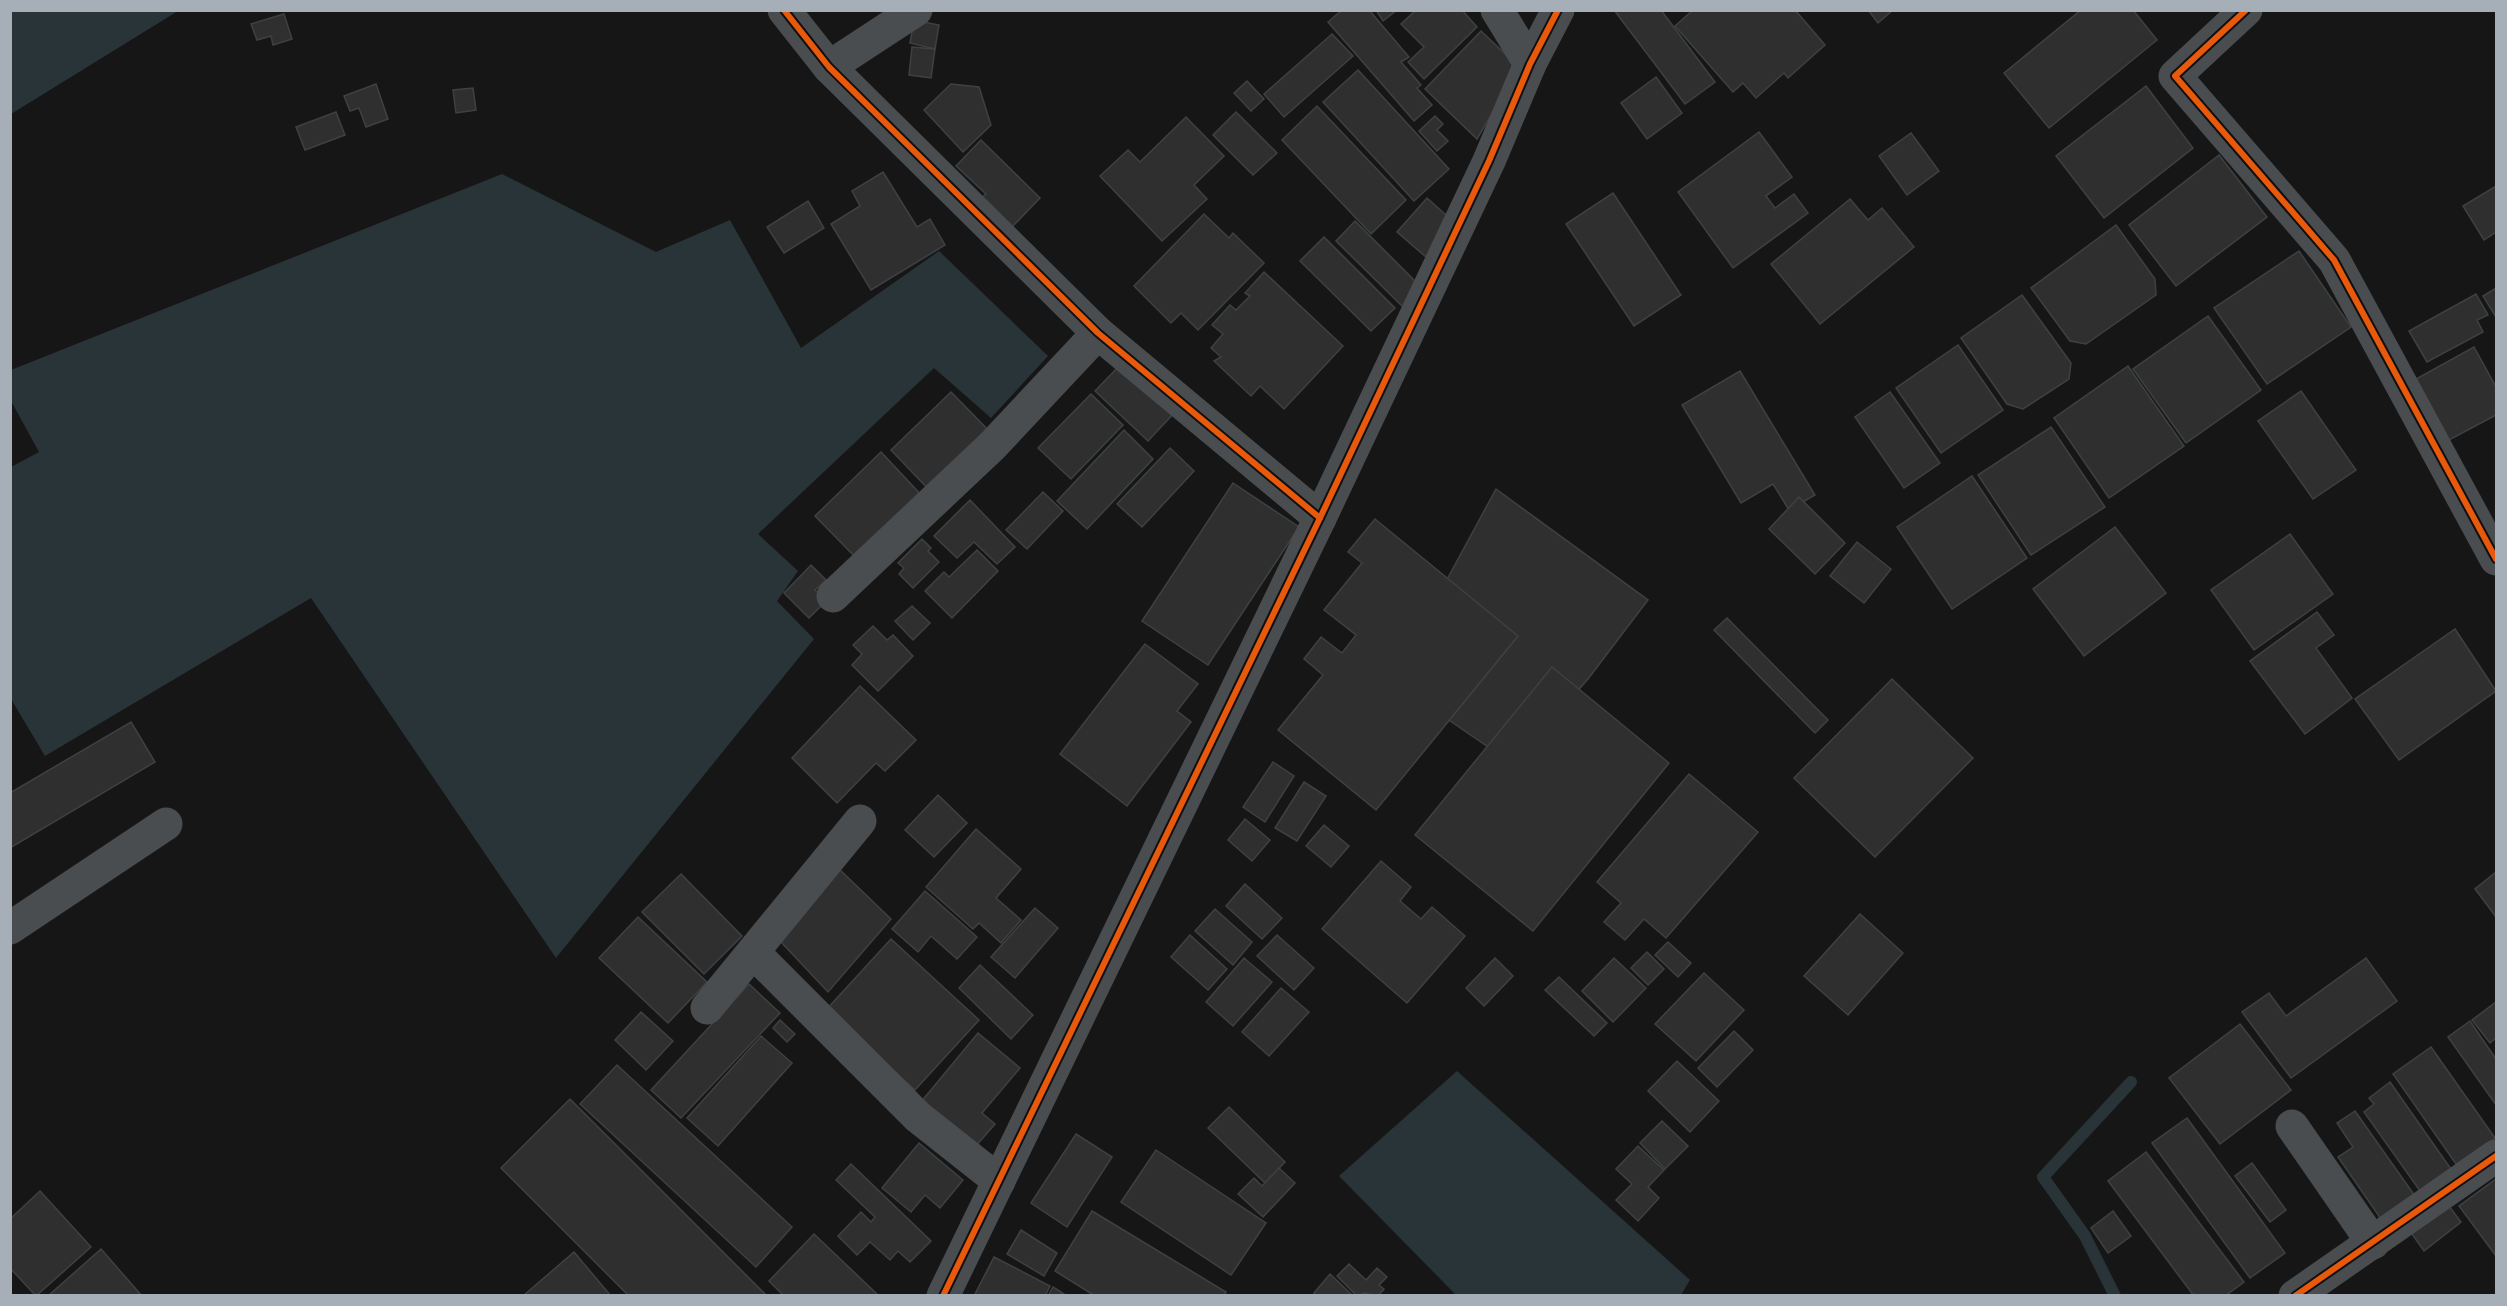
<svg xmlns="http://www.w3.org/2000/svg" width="2507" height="1306" font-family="Montserrat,sans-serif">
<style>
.water{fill:#293438}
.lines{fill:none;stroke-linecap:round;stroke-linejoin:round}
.stream{stroke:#293438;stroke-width:12}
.building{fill:#2f2f30;stroke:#3e4142;stroke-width:1.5}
.minor{stroke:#4a4d4f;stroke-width:33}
.tertiary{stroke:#4a4d4f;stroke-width:33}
.cycleway-casing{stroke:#101012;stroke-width:10}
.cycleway{stroke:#e8590c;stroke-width:6}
</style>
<rect width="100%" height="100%" fill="#161616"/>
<g class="water">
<path d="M11,10h167v1l-167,103z"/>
<path d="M502,174l154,78 74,-32 71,128 138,-97 109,105 -57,62 -57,-50 -176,166 40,37 -21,30 37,38 -258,319 -245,-360 -266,158 -34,-57v-232l28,-15 -28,-51v-31z"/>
<path d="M1457,1071l233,209 -9,15h-225l-117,-119z"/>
</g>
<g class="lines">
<path class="stream" d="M2115,1296l-30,-60 -42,-59 88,-95"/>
</g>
<g class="building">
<path d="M1342,10h27l40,47 -8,5 20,23 -4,3 15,17 -18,16 -86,-99z"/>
<path d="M1376,10h21l-14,11z"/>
<path d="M1416,10h46l15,17 -53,52 -16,-17 16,-15 -23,-23z"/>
<path d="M1614,10h47l54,72 -30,22z"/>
<path d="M1693,10h102l30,35 -37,33 -4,-5 -28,25 -13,-15 -10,9 -58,-66z"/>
<path d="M1868,10h25l-15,13z"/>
<path d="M2081,10h52l24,30 -108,88 -45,-55z"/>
<path d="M284,14l8,25 -19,6 -2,-9 -14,4 -6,-16z"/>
<path d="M914,20l25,5 -4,24 -25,-6z"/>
<path d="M1481,31l38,36 -42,72 -52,-50z"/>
<path d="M1332,34l21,22 -69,61 -20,-23z"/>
<path d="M912,47l23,2 -4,29 -22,-3z"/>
<path d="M1358,70l91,99 -35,32 -91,-99z"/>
<path d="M1656,77l26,36 -35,26 -26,-36z"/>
<path d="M1247,81l17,18 -13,12 -17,-18z"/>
<path d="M376,84l12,35 -22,8 -7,-19 -9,3 -6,-15z"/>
<path d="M951,84l28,3 12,38 -28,27 -39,-42z"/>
<path d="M2146,86l47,62 -89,70 -48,-62z"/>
<path d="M473,88l3,22 -20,3 -3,-23z"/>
<path d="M1317,106l89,94 -35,34 -89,-94z"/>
<path d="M336,112l9,23 -40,15 -9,-23z"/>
<path d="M1236,112l41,41 -24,22 -40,-40z"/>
<path d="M1435,116l8,8 -6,6 11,11 -11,10 -18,-20z"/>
<path d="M1186,117l38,39 -30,29 13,14 -45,42 -62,-65 28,-26 12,12z"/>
<path d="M1759,132l33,45 -26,19 9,12 19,-14 14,19 -75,55 -55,-76z"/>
<path d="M1911,133l28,38 -32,24 -28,-39z"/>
<path d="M981,140l59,58 -29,30 -30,-30 5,-4 -30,-28z"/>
<path d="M2219,155l48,62 -91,69 -47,-61z"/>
<path d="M883,172l34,55 13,-8 15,26 -74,45 -40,-66 29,-18 -8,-15z"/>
<path d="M2496,186v46l-12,8 -21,-34z"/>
<path d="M1613,193l68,102 -47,31 -68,-102z"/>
<path d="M1427,198l28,25 -29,34 -29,-25z"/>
<path d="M1850,199l18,21 14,-12 32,39 -94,77 -49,-60z"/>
<path d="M808,201l16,27 -40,25 -17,-26z"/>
<path d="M1204,214l25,24 4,-5 31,30 -66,67 -17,-17 -10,10 -37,-37z"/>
<path d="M1355,221l67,67 -19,19 -67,-66z"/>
<path d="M2116,225l39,54 1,16 -70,49 -16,-3 -39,-53z"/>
<path d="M1324,237l71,71 -24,23 -71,-70z"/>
<path d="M2299,251l52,76 -84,57 -53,-76z"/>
<path d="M1264,272l79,74 -59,63 -24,-23 -9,10 -37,-35 7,-4 -10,-9 12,-14 -11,-9 18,-20 6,5 14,-14 -5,-3z"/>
<path d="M2496,288v29l-13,-21z"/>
<path d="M2476,294l12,21 -11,5 6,12 -56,30 -18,-31z"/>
<path d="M2022,295l49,68 -2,16 -46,30 -16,-5 -46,-66z"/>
<path d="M2208,316l53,74 -75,53 -53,-74z"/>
<path d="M1958,345l45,65 -62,43 -45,-65z"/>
<path d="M2474,347l22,40v28l-47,25 -33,-61z"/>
<path d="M1122,363l53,49 -27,29 -53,-50z"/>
<path d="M2128,366l56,80 -75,52 -55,-80z"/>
<path d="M1740,371l75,124 -26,15 -16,-26 -32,19 -59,-98z"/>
<path d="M2301,391l55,79 -43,29 -55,-78z"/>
<path d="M951,392l44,45 -61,58 -43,-45z"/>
<path d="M1890,392l50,71 -36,25 -49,-71z"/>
<path d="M1091,394l32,31 -52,54 -33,-31z"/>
<path d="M2051,427l54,80 -74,48 -53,-80z"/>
<path d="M1124,430l29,29 -66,70 -30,-28z"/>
<path d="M1170,448l24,23 -52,56 -25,-23z"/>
<path d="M881,452l44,47 -65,63 -45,-46z"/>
<path d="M1972,476l55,82 -75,51 -55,-82z"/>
<path d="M1233,483l66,44 -91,138 -66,-44z"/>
<path d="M1496,489l152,111 -60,79 -75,85 -121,-83z"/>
<path d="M1043,492l20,19 -36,38 -21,-19z"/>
<path d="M1799,497l46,46 -30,31 -46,-45z"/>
<path d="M970,500l45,47 -18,17 -23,-22 -17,16 -23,-22z"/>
<path d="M1375,519l143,117 -142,174 -98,-80 45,-55 -19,-16 17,-22 21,16 14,-18 -32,-25 38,-47 -14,-11z"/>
<path d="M2115,527l51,66 -82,63 -51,-67z"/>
<path d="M2290,534l43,60 -79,56 -43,-60z"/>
<path d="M922,539l9,9 -3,3 11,11 -26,26 -14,-14 5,-6 -6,-5z"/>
<path d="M1857,542l34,27 -27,34 -34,-27z"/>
<path d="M977,550l21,21 -46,47 -27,-27 19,-19 5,5z"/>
<path d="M811,565l15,15 -11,10 11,11 -17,17 -25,-25z"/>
<path d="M912,606l18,17 -17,17 -18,-19z"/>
<path d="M2317,612l17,23 -18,13 36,50 -47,36 -55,-73z"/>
<path d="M1727,618l101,102 -13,13 -101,-103z"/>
<path d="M873,626l14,14 6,-5 20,21 -35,35 -26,-26 10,-11 -9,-9z"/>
<path d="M2455,629l41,62 -97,69 -44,-61z"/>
<path d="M1145,644l53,40 -21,27 14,11 -64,84 -67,-52z"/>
<path d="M1552,667l117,96 -136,168 -118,-96z"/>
<path d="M1892,679l81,79 -98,99 -81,-79z"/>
<path d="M860,686l56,54 -31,31 -9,-8 -39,40 -45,-45z"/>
<path d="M131,722l24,40 -145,86v-55z"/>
<path d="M1273,762l21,14 -29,46 -22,-15z"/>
<path d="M1689,774l69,58 -92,106 -22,-19 -19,21 -21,-18 17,-19 -24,-21z"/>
<path d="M1304,782l22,14 -29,45 -22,-13z"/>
<path d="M938,795l29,28 -33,34 -29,-27z"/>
<path d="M1245,819l25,21 -18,21 -24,-21z"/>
<path d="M1324,825l25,21 -18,21 -25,-21z"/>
<path d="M976,829l45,40 -25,29 25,22 -20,23 -22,-20 -6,6 -47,-42z"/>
<path d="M1381,861l30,26 -11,14 21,18 11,-12 33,29 -58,67 -85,-74z"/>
<path d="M839,869l52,50 -63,73 -48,-51z"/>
<path d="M2496,872v45l-21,-28z"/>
<path d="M681,874l61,62 -38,38 -62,-62z"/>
<path d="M1245,884l37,34 -20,21 -36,-33z"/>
<path d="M925,891l52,46 -20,22 -26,-23 -13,16 -26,-23z"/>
<path d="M1035,908l23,20 -43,50 -24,-21z"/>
<path d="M1215,909l37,33 -19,23 -38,-34z"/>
<path d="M1860,914l43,39 -55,62 -44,-39z"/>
<path d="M638,917l69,65 -39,41 -69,-65z"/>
<path d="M1190,935l37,34 -19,21 -37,-33z"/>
<path d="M1277,935l37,33 -20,22 -37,-34z"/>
<path d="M891,939l88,81 -64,70 -89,-80z"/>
<path d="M1668,942l23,21 -13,14 -23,-22z"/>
<path d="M1647,952l17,17 -16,16 -17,-17z"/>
<path d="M1244,958l28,24 -39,44 -27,-24z"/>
<path d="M1495,958l18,18 -29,30 -18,-18z"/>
<path d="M1614,958l32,30 -33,34 -31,-31z"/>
<path d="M2366,958l31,43 -106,77 -49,-66 27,-19 17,23z"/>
<path d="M980,965l53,50 -22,24 -52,-51z"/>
<path d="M1704,973l40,37 -48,51 -41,-37z"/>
<path d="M1559,977l48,46 -13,13 -49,-46z"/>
<path d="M749,984l31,29 -99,105 -30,-28z"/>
<path d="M1281,988l28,24 -40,44 -27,-24z"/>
<path d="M2496,1002v36l-6,5 -18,-23z"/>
<path d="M641,1012l32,29 -27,29 -31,-30z"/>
<path d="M780,1020l15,14 -8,8 -14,-14z"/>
<path d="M2470,1021l26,38v46l-48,-68z"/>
<path d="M2240,1024l51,66 -71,54 -51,-66z"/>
<path d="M1734,1031l19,19 -36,37 -19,-19z"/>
<path d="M978,1033l42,35 -38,45 13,11 -20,23 -54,-45z"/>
<path d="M761,1036l31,27 -74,83 -31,-28z"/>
<path d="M2431,1047l64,91 -39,26 -63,-90z"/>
<path d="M1677,1061l42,40 -29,31 -42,-41z"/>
<path d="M617,1065l175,162 -36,40 -176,-163z"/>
<path d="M2390,1082l61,87 -31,22 -56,-79 10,-8 -5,-6z"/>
<path d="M570,1099l197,197h-138l-128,-128z"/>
<path d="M1229,1107l56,55 -20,21 -57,-55z"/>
<path d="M2355,1111l60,85 -34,23 -43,-62 15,-10 -16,-24z"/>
<path d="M2187,1118l98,135 -35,25 -98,-135z"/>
<path d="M1662,1121l26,25 -23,23 -25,-26z"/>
<path d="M1076,1134l36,23 -45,70 -36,-24z"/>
<path d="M919,1143l44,37 -23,28 -15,-13 -14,17 -29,-24z"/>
<path d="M1638,1146l26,24 -16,17 11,11 -21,23 -22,-21 16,-16 -16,-15z"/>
<path d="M1156,1150l110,73 -35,52 -110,-73z"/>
<path d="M2146,1152l98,130 -19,14h-31l-86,-115z"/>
<path d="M2252,1163l34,47 -16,12 -35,-46z"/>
<path d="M851,1164l80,77 -21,21 -12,-11 -8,9 -20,-18 -13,13 -19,-19 23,-24 10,10 4,-5 -39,-37z"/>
<path d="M1279,1168l16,15 -32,34 -25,-23 16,-16 8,8z"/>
<path d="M2496,1179v77l-37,-50z"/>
<path d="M40,1191l51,56 -55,49 -26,-28v-49z"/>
<path d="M2446,1202l15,20 -37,29 -15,-21z"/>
<path d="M1092,1211l134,81 -2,4h-129l-40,-25z"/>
<path d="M2113,1211l18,25 -23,17 -17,-25z"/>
<path d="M1021,1230l36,23 -13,23 -37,-22z"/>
<path d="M814,1234l65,62h-95l-15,-15z"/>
<path d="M101,1249l41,47h-94z"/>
<path d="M574,1252l37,44h-88z"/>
<path d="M994,1257l56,29 -5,10h-71z"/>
<path d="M1349,1264l17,16 11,-12 10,9 -8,8 5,4 -6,7 -14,-3 -7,3 -20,-20z"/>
<path d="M1330,1274l23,22h-36l-3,-3z"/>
<path d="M1053,1287l14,9h-19z"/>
</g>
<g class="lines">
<g class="minor">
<path d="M784,10l45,57 269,266 222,185"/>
<path d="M1497,10l33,54"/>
<path d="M2246,10l-71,66 159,184 162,299"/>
<path d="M829,67l87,-57"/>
<path d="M833,596l159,-150 106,-113"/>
<path d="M10,928l156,-104"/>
<path d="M753,952l165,165 81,64"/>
<path d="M707,1008l153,-187"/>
<path d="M2292,1126l81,117"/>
<path d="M2295,1296l201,-140"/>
</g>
<path class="tertiary" d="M943,1296l377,-778 169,-357 41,-97 28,-54"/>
<defs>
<g id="cycleway">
<path d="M784,10l45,57 269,266 222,185"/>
<path d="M2246,10l-71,66 159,184 162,299"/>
<path d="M943,1296l377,-778 169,-357 41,-97 28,-54"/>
<path d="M2295,1296l201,-140"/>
</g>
</defs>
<use href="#cycleway" class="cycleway-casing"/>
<use href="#cycleway" class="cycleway"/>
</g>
<rect width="2507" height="1306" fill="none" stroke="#a6afb7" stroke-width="24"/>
</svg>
